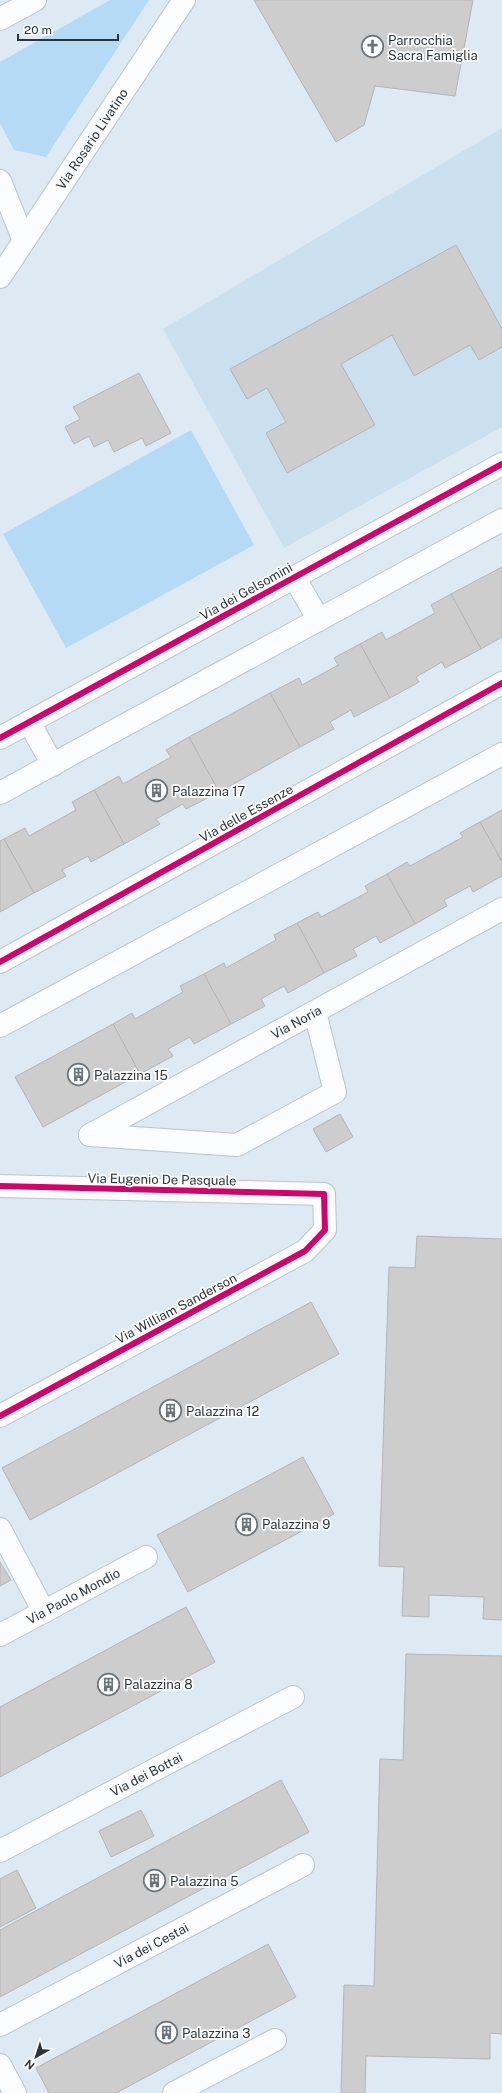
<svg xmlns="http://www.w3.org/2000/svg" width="502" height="2093" font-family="'Public Sans',sans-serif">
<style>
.built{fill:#cbe0ef}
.green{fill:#b4daf6}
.building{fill:#cecdce;stroke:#b4b4b5}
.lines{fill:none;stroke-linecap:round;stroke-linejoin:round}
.minor-casing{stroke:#bac5cd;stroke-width:24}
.minor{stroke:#fafcfd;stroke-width:22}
.cycleway-casing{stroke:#fff;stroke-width:8}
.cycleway{stroke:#d6006c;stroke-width:6}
.labels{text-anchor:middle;stroke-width:3.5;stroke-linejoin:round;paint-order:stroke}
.poi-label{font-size:13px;fill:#2a353d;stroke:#fff;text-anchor:start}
.street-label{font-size:13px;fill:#2a353d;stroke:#fff}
</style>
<rect width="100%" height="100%" fill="#deeaf3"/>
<path class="built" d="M502,128v299l-218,121 -121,-219z"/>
<g class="green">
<path d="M110,0h39l-103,157 -32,-7 -14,-27v-61z"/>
<path d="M191,430l63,115 -188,103 -63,-114z"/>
</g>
<g class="building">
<path d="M254,0h219l-18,96 -80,-10 -11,39 -28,17z"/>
<path d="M456,245l46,84v18l-23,13 -9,-15 -56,31 -22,-41 -51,29 34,61 -88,48 -21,-40 20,-11 -19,-34 -20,11 -17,-30z"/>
<path d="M139,373l32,60 -25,13 -4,-8 -28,14 -6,-12 -14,7 -5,-11 -15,8 -9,-17 15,-8 -7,-12z"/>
<path d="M502,567v70l-21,12 -30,-55z"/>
<path d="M451,594l30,55 -36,19 -3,-6 -26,15 3,5 -29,16 -30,-54 22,-12 4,8 49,-27 -4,-8z"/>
<path d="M360,644l30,54 -36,19 -3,-7 -21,12 4,7 -34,18 -30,-54 29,-15 3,7 36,-20 -4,-7z"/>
<path d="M270,693l30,54 -81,45 -30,-55z"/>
<path d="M189,737l30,55 -33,17 -3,-5 -27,15 4,5 -36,20 -30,-54 25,-14 4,8 48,-27 -5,-7z"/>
<path d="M94,790l30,54 -33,18 -3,-6 -26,14 4,6 -32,17 -30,-54 21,-11 4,8 47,-26 -4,-8z"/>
<path d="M502,810v52l-22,-40z"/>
<path d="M480,822l22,40v14l-29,16 -3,-6 -26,14 3,6 -32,18 -28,-50 20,-12 3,4 53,-29 -3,-4z"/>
<path d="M4,839l30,54 -34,19v-71z"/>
<path d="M387,874l28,50 -35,19 -4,-7 -23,13 4,7 -33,17 -27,-50 21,-11 3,5 47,-25 -3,-6z"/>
<path d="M297,923l27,50 -36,20 -4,-7 -23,13 4,7 -34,18 -27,-50 20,-11 2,5 50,-28 -2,-5z"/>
<path d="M204,974l27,50 -37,20 -4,-7 -22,12 5,7 -33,18 -27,-50 19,-11 3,6 48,-27 -3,-6z"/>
<path d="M113,1024l27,50 -97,53 -28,-50z"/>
<path d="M340,1114l13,23 -27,15 -13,-23z"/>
<path d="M417,1236l85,3v381l-19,-1 1,-22 -55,-2v22l-27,-1 2,-49 -25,-1 10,-299 26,1z"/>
<path d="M311,1302l28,52 -309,166 -28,-52z"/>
<path d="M303,1457l31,57 -146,78 -31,-57z"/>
<path d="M0,1562l11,18 -11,6z"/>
<path d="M186,1607l29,55 -215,115v-70z"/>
<path d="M406,1654l96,2v378l-12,-1v26l-124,-3 -1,37h-24l3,-108 30,1 6,-227 23,1z"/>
<path d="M281,1780l28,52 -309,165v-67z"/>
<path d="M141,1810l13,26 -43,21 -12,-26z"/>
<path d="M17,1870l19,38 -36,19v-48z"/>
<path d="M268,1944l28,53 -180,96h-67l-13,-25z"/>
</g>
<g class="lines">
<defs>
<g id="minor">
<path d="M0,19l35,-19"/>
<path d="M0,181l24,60"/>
<path id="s1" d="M0,277l184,-277"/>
<path d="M294,577l25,43"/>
<path d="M29,722l24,43"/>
<path d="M0,738l502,-274"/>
<path d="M0,793l502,-273"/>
<path d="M0,962l502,-279"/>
<path d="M0,1026l502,-272"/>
<path id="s2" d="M90,1135l412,-226"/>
<path d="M90,1135l147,10 98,-53 -20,-80"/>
<path d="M0,1186l324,8 1,36 -20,21 -305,165"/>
<path d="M0,1529l44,83"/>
<path id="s3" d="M0,1635l146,-78"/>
<path id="s4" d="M0,1851l293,-154"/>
<path id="s5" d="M0,2025l303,-160"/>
<path d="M0,2065l15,28"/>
<path d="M174,2093l101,-53"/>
</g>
</defs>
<use href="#minor" class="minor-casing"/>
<use href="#minor" class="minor"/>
<defs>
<g id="cycleway">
<path d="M0,738l502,-274"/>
<path d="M0,962l502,-279"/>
<path d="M0,1186l324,8 1,36 -20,21 -305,165"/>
</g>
</defs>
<use href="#cycleway" class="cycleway-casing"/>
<use href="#cycleway" class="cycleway"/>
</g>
<defs>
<symbol id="church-ring" viewBox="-11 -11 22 22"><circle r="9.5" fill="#fff" stroke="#69747d" stroke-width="1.5"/><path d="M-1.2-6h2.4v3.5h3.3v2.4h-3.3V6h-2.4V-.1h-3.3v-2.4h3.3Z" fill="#69747d"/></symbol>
<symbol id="building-ring" viewBox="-11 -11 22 22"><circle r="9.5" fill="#fff" stroke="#69747d" stroke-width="1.5"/><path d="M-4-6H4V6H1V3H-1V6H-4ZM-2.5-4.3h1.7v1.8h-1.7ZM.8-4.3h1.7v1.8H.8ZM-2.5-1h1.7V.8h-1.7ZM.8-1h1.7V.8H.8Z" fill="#69747d"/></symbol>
</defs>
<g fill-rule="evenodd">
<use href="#church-ring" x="360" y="34" width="25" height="25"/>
<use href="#building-ring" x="144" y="778" width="25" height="25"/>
<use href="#building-ring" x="66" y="1062" width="25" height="25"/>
<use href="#building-ring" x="158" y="1398" width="25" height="25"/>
<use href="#building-ring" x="234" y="1512" width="25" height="25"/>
<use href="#building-ring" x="96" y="1672" width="25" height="25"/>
<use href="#building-ring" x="142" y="1868" width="25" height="25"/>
<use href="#building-ring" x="154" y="2020" width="25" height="25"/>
</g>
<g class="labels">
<g class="poi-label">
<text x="388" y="45">Parrocchia<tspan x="388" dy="15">Sacra Famiglia</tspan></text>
<text x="172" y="796">Palazzina 17</text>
<text x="94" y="1080">Palazzina 15</text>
<text x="186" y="1416">Palazzina 12</text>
<text x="262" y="1529">Palazzina 9</text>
<text x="124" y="1689">Palazzina 8</text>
<text x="170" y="1886">Palazzina 5</text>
<text x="182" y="2038">Palazzina 3</text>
</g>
<g class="street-label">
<text dy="5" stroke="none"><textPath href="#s1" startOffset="166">Via Rosario Livatino</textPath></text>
<text transform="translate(246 591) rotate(-29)" y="5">Via dei Gelsomini</text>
<text transform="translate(246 813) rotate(-29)" y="5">Via delle Essenze</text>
<text dy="5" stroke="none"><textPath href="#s2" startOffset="235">Via Noria</textPath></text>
<text transform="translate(162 1179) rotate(1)" y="5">Via Eugenio De Pasquale</text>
<text transform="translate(176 1308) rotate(-28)" y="5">Via William Sanderson</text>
<text dy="5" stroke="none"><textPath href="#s3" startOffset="83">Via Paolo Mondio</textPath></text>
<text dy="5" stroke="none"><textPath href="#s4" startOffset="165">Via dei Bottai</textPath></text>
<text dy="5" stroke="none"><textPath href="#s5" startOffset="171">Via dei Cestai</textPath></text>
</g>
</g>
<g transform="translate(36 2057) rotate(219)" stroke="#ffffff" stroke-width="3" paint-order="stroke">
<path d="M0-3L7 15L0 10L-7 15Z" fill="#2a353d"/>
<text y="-6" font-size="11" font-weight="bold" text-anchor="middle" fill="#2a353d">N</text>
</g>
<path d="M18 34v6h100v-6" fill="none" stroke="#2a353d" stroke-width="2"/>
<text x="24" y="34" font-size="12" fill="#2a353d" stroke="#ffffff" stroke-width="3" paint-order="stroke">20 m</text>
</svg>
